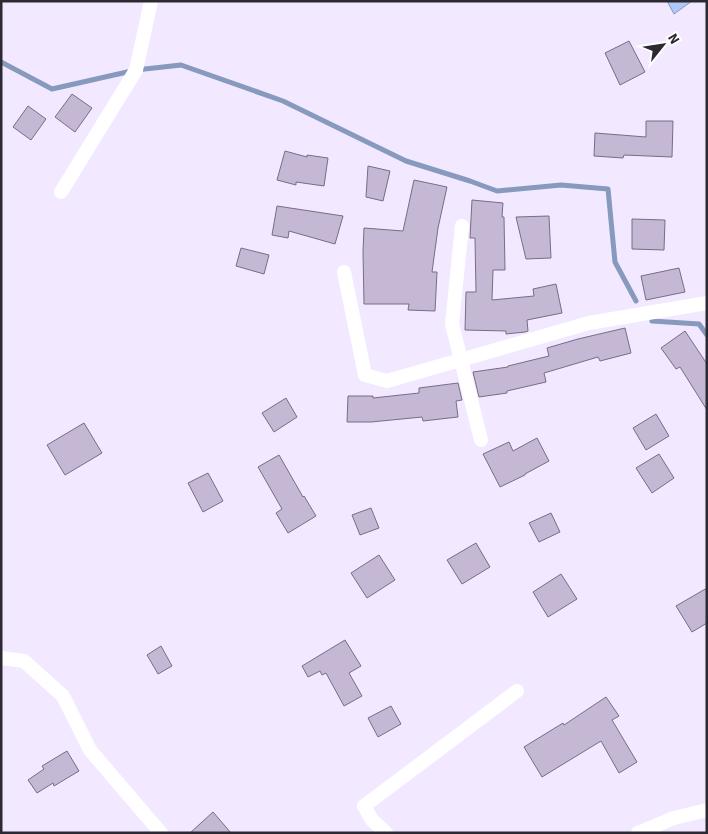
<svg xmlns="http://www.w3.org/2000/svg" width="708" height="834" font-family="'Source Sans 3',sans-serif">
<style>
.water{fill:#aec9f8;stroke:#8799bd}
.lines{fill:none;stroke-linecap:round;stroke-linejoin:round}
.stream{stroke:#8799bd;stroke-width:5}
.building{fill:#c5b8d4;stroke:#786d86}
.minor{stroke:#fff;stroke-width:14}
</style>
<rect width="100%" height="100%" fill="#f2e8ff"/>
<path class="water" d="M667,1h25l-18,13z"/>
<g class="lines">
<g class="stream">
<path d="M1,62l51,27 84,-19 45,-5 102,36 123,60 64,20 27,10 64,-6 47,4 7,73 21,39"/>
<path d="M652,321l47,3 8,11"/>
</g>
</g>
<g class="building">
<path d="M629,41l16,31 -25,13 -15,-32z"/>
<path d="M72,94l20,14 -17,24 -20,-15z"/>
<path d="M28,106l18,13 -15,21 -18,-13z"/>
<path d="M646,121h27l-1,36 -48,-2 -1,3 -29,-2 1,-23 51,4z"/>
<path d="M285,151l22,6v-2l21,3 -4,28 -28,-4v3l-19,-5z"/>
<path d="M368,166l22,5 -7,30 -17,-4z"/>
<path d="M414,180l33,7 -9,41 -6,44h5l-2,39 -27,-1 1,-6h-45l-1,-52 1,-24 39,3z"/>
<path d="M472,200l31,3 -1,14h2l1,53h-12l-1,30 42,-4 -1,-7 23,-5 6,29 -35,7 1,11 -3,1 -19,2v-3l-41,-1 1,-38h10l-1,-54h-5z"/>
<path d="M277,206l66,10 -8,28 -46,-13 -1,7 -16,-3z"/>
<path d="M549,216l2,42 -25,1 -10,-42z"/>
<path d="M632,219l33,1 -1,30 -32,-1z"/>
<path d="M241,248l28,7 -5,19 -28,-8z"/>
<path d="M679,268l6,24 -39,8 -5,-24z"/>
<path d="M625,328l6,25 -31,8 -2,-4 -54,16 2,9 -39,9v2l-28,4 -6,-25 35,-5v-1l41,-10 -2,-8 31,-9z"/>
<path d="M685,331l22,33v46l-27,-43 -4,2 -15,-21z"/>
<path d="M458,383l4,17 -6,1 2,16 -35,4 -1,-4 -51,5h-24l1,-26h25v2l46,-5v-5z"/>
<path d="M286,398l11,19 -23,15 -12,-19z"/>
<path d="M656,414l13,22 -23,14 -13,-22z"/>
<path d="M84,423l18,30 -37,22 -18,-30z"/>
<path d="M537,438l12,23 -24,13v1l-25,12 -17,-33 26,-12 4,9z"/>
<path d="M659,454l15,24 -22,15 -16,-25z"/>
<path d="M279,455l24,42 1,-1 12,20 -28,17 -12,-20 6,-4 -24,-42z"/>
<path d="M208,473l15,28 -20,11 -15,-29z"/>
<path d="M371,508l8,20 -19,7 -8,-20z"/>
<path d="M551,513l9,19 -21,10 -10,-19z"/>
<path d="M476,543l14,24 -28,17 -15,-24z"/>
<path d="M379,555l16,25 -28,18 -16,-25z"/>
<path d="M561,574l16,25 -29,18 -15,-25z"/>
<path d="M707,588v35l-15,9 -16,-26z"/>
<path d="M345,640l16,26 -12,7 13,23 -18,10 -18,-33 -4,2 -2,-4 -12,6 -6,-11z"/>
<path d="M161,646l11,20 -14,8 -11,-19z"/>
<path d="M606,697l13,19 -7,4 25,42 -18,11 -18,-32 -59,36 -18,-30 39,-24 1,2z"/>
<path d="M391,706l10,18 -23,13 -10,-19z"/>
<path d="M67,751l12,20 -25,15 -1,-3 -16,10 -9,-13 16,-11 -2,-3z"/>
<path d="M213,812l18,21h-41z"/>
</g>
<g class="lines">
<g class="minor">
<path d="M61,192l75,-122 15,-69"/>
<path d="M462,226l-10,98 29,116"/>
<path d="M344,272l21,103 22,6 202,-58 118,-20"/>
<path d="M1,658l23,3 39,35 27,54 71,83"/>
<path d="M386,833l-14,-13 -8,-14 153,-115"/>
<path d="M638,833l36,-15 33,-8"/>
</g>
</g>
<rect width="708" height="834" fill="none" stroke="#2d2933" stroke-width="5"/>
<g transform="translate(663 45) rotate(60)" stroke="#ffffff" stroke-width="4" paint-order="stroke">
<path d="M0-4L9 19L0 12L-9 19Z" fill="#2d2933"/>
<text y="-8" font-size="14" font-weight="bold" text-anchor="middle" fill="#2d2933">N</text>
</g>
</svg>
